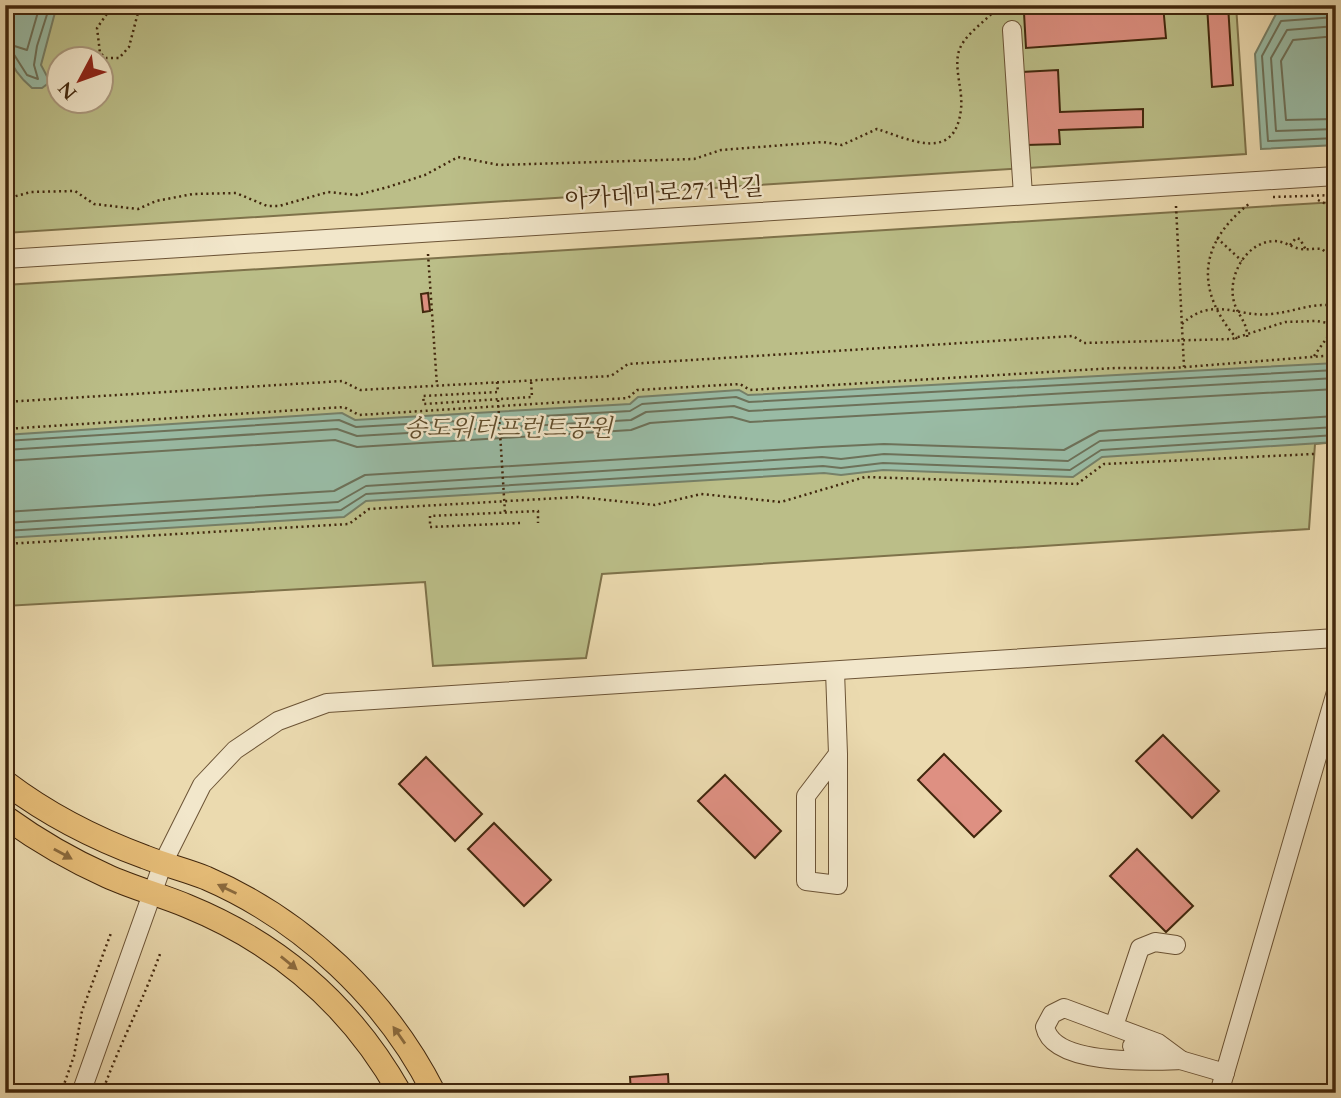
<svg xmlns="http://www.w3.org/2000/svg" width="1341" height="1098" font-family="Cardo,'Noto Serif KR',serif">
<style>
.green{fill:#bbbe88;stroke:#7e724a;stroke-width:2;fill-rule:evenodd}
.water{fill:#99bba5;stroke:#768068;stroke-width:2}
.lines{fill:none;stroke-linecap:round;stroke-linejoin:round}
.shore{stroke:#6d7159;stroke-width:2}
.building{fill:#de9082;stroke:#41270d;stroke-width:2}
.minor-casing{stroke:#6c5436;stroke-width:20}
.major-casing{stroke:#41270d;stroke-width:25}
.path{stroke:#41270d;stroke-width:2.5;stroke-dasharray:2 3.5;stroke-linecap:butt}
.minor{stroke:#f2e7cb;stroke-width:18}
.major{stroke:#e6bd78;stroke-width:23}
.path-bridge{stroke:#41270d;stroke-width:2.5;stroke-dasharray:2 3.5;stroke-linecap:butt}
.oneway{fill:#8b6a3d}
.labels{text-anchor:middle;stroke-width:5;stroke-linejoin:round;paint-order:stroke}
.street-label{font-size:24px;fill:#41270d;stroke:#f2e7cb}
.park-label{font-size:24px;font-style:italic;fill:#604d2c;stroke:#f2e7cb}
</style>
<rect width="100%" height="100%" fill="#ebdaaf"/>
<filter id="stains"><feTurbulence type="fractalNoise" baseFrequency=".00286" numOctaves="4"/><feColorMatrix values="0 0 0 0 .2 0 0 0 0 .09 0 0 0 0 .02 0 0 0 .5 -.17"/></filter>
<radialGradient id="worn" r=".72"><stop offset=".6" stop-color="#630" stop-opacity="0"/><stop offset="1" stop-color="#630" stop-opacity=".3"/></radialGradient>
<g class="green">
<path d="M5,5h1231l10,149 -1241,79zM60,60h42v42h-42z"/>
<path d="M1336,202v240l-21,2 -6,85 -707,45 -16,84 -153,8 -8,-84 -420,24v-321z"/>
</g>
<g class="water">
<path d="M5,5h52l-16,60 9,17 -8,6h-10c-30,-25 -27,-46 -27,-83z"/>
<path d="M1336,10v135l-75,4 -6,-95 21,-40z"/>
<path d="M1336,363v79l-234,15 -29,20 -190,-7 -42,5 -17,-2 -458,28 -22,16 -339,21v-103l337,-22 13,7 275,-16 8,-7 101,-7 9,5z"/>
</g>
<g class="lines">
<g class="shore">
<path d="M1336,17l-55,4 -19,35 6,85 68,-3"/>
<path d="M1336,26l-49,4 -16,28 5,73 60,-2"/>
<path d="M1336,36l-43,4 -12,21 5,59 50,-1"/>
<path d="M5,43l22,7 13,-45"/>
<path d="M5,51l8,2 14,22 11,4 -4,-14 3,-19 13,-41"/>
<path d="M5,441l334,-21 17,7 274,-16 12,-7 94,-7 13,5 587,-32"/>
<path d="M5,450l332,-21 20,7 274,-16 15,-8 88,-6 15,5 587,-33"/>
<path d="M5,461l330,-21 22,7 274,-17 19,-7 82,-6 18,5 586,-33"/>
<path d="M5,512l329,-21 31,-16 457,-28 62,-3 180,6 35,-19 237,-15"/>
<path d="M5,523l333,-21 28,-16 456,-29 19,2 43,-5 184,7 32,-20 236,-14"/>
<path d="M5,531l336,-21 25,-16 457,-28 18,2 42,-5 187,7 31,-20 235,-15"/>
</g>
</g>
<g class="building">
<path d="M1134,5h29l3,33 -140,10 -2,-35z"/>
<path d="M1207,5h21l5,80 -21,2z"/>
<path d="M1058,70l2,42 83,-3v18l-84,3 1,14 -34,1 -4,-73z"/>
<path d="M428,293l2,18 -7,1 -2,-18z"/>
<path d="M1163,735l56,56 -27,27 -56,-57z"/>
<path d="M944,754l57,57 -27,26 -56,-57z"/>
<path d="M426,757l56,57 -27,27 -56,-57z"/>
<path d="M725,775l56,56 -26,27 -57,-57z"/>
<path d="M494,823l57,57 -27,26 -56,-57z"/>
<path d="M1137,849l56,57 -27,26 -56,-56z"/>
<path d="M668,1074l1,19h-38l-1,-16z"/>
</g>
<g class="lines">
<defs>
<g id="minor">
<path d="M1012,30l11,165"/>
<path d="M5,259l1331,-83"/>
<path d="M835,671l3,83 -32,42v85l32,4v-131"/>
<path d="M1064,1008l94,35 23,17c-31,1 -128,6 -136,-33l7,-13z"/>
<path d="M1114,1026l26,-78 15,-6 21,3"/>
<path d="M1132,1046l93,27"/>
<path d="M81,1093l82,-230 39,-78 33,-35 43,-29 49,-18 1009,-65"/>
<path d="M1219,1093l117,-401"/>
</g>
<g id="major">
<path d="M5,782c42,32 91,57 140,75 20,8 41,13 61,21 97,42 180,120 228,215"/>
<path d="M5,817c32,23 66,43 102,59 26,12 54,19 80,30 93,38 164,100 213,187"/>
</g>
</defs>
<use href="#minor" class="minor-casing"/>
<use href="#major" class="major-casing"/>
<g class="path">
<path d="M113,5l-16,23 3,25 6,5h13l10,-11 11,-42"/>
<path d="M1273,197l63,-2"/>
<path d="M5,199l26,-7 44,-1 19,13 44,5 18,-8 37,-7 43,-1 31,13h12l49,-14 29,3 31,-8 37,-12 33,-18 41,8 195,-6 27,-9 102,-8 19,3 35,-16c34,11 78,34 84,-20 2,-18 -6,-37 -3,-54 3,-20 30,-34 41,-50"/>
<path d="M1318,200l18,9"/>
<path d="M1176,206l8,161"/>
<path d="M1217,238l25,23"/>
<path d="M1290,245l6,-7 4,1 6,11"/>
<path d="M428,254l9,132"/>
<path d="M1182,324c31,-29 56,-6 89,-10 23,-2 41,-12 65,-8"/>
<path d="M1247,337c1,-14 -10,-23 -13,-35 -7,-26 12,-60 40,-61 10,0 17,6 26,8 8,1 15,-1 22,0l8,7 1,17 5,6"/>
<path d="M1237,339c-43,-50 -38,-96 13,-136"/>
<path d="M1314,356l22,-31"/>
<path d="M497,382l1,10 -75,4 1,8 108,-7 -1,-17"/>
<path d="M5,402l337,-21 18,9 251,-14 17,-12 445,-28 11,7 148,-4 53,-17 31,-1 19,3"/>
<path d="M5,429l339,-22 15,8 269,-17 9,-8 103,-6 10,6 365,-22h58l163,-13"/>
<path d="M520,523l-90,4v-11l108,-5v12"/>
<path d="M5,544l344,-20 20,-15 209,-12 77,8 46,-11 80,8 84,-25 212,7 27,-20 210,-10"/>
<path d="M61,1093l13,-37 8,-45 29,-78"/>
<path d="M102,1093c17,-48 41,-92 58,-139"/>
</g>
<use href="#minor" class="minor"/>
<use href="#major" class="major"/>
<path class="path-bridge" d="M498,400l7,113"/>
</g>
<defs><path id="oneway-solid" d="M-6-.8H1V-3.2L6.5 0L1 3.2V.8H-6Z" transform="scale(1.75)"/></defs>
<g class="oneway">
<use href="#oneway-solid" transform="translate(63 854) rotate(29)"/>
<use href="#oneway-solid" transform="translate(227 889) rotate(-154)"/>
<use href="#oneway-solid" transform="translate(289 963) rotate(39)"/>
<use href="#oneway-solid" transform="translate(399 1035) rotate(-125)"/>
</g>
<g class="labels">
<g class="street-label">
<text transform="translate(664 193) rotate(-4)" y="8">아카데미로271번길</text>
</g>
<g class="park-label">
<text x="508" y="436">송도워터프런트공원</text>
</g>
</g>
<rect width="1341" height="1098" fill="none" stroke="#ebdaaf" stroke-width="28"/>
<rect x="7" y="7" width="1327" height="1084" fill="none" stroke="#41270d" stroke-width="3.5"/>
<rect x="14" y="14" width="1313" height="1070" fill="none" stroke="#41270d" stroke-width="2"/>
<g transform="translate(80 80) rotate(229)"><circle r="33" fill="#f2e7cb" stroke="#ab9a7f" stroke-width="2"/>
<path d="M0-5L12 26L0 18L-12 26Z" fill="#8f2418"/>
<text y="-10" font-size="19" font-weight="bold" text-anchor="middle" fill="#41270d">N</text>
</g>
<rect width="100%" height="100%" filter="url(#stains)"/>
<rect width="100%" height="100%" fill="url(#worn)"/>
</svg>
